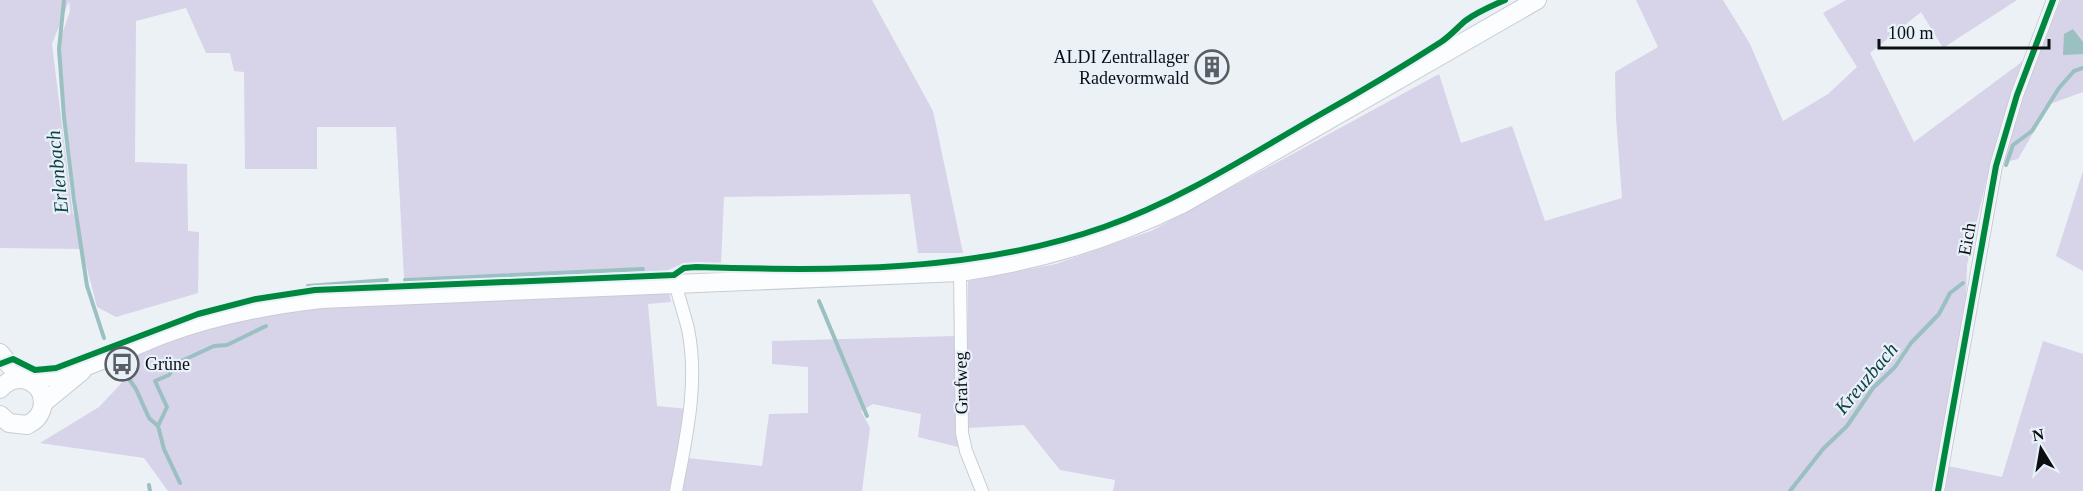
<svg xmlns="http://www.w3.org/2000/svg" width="2083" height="491" font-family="Georgia,serif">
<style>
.green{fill:#d7d3e8;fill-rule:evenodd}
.water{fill:#9ac0c2}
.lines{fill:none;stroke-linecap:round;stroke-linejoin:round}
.stream{stroke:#9ac0c2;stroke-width:4}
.minor-casing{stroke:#c9cdd1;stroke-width:14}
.primary-casing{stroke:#c9cdd1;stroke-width:20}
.minor{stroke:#fcfdfe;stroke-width:12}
.primary{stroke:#fcfdfe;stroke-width:18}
.cycleway-casing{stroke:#e8f1fa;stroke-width:10}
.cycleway{stroke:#00873e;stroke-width:6}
.labels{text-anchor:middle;stroke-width:4.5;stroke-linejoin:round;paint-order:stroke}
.poi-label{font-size:18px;fill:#0c0f12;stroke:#e8f1fa;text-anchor:end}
.street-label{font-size:18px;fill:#0c0f12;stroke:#e8f1fa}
.water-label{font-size:20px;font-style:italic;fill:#104242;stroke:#e8f1fa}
</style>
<rect width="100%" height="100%" fill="#ecf1f6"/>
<g class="green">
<path d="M0,0h872l61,111 30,142h-45l-8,-59 -186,3 -3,66 -39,1 -16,7 -262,7 -8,-151h-79v42h-72l-1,-97 -10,-1 -4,-18h-24l-20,-45 -50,13 -1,141 52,2 1,67 11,1 -1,61 -82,24 -19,-10 -15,-58 -82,-1zM69,1l1,10 -13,38 21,166 -5,-1 -21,-170z"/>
<path d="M1636,0h87l27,44 33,77 45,-27 29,-27 -34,-54 23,-13h171l-74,48 -22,-36 -51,41 44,89 109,-81 -33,103 -23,101 -1,35 -33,191h-820l2,-11 -55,-10 -36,-45 -57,3 1,-147 88,-17 95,-33 288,-157 22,69 51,-17 33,95 77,-23 -6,-80 -1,-46 43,-25z"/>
<path d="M2061,0h22v92l-33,12 -32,55 -17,4 29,-87z"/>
<path d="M2083,171v100l-27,-15z"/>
<path d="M669,291l2,11 -23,2 9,102 31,3 -14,82h-506l-24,-33 -104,-15 59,-36 33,-35 2,-16c102,-47 210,-51 321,-56 71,-3 143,-6 214,-9z"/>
<path d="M954,336l8,112 -44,-11 3,-23 -48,-10 -12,7 9,17 -8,63h-182l7,-33 75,8 7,-52 39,-1v-46l-36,-3v-23z"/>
<path d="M2043,341l40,13v137h-140l5,-25 54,11z"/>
</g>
<path class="water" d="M2073,29l10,13v12l-20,1 1,-21z"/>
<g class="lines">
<g class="stream">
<path d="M64,0l-5,49 5,68 10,83 13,86 17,52"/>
<path d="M2006,165l7,-20 19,-14 27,-43 15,-17 9,-3"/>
<path d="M405,280l238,-11"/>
<path d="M308,286l79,-6"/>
<path d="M819,301l48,115"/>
<path d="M124,372l12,17 13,29 9,8 6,23 16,34"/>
<path d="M158,426l9,-19 -12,-26 14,-6 8,-12 37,-17 13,-1 39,-19"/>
<path d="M149,485l1,6"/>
<path d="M1790,491l33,-42 24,-23 26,-38 22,-21 16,-24 28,-29 11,-21 13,-10"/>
</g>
<defs>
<g id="minor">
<path d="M960,272l2,161 4,18 16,40"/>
<path d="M675,283c4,15 9,30 13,46 11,54 -2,109 -12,162"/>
<path d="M1938,491l58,-325 21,-71 36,-95"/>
</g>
<g id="primary">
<path d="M0,353l20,25"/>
<path d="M30,380c47,-5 90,-29 134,-46 51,-19 104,-29 157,-35l639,-27c81,-12 148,-32 222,-68l355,-204"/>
<path d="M0,389c12,-14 29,-13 40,1 6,14 2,28 -13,35l-18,-2 -9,-8"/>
<path d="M43,403l39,-32"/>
</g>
</defs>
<use href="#minor" class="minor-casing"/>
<use href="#primary" class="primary-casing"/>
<use href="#minor" class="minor"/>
<use href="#primary" class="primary"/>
<defs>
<g id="cycleway">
<path d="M0,364l13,-5 22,11 21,-2 142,-54 58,-15 59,-9 359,-15 10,-7 12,-1c137,4 278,6 408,-40 77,-27 147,-73 217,-113 41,-23 81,-47 120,-72 9,-6 16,-14 24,-21 12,-9 27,-15 40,-21"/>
<path d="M1938,491l58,-325 21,-71 36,-95"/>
</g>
</defs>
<use href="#cycleway" class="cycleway-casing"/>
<use href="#cycleway" class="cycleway"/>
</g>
<defs>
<symbol id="building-ring" viewBox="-11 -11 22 22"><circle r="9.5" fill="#e8f1fa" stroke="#5a5e62" stroke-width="1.5"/><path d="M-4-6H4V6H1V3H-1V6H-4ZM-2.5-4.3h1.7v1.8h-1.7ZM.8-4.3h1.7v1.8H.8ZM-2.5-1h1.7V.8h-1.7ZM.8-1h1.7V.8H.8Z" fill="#5a5e62"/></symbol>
<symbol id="bus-ring" viewBox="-11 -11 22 22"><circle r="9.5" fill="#e8f1fa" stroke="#5a5e62" stroke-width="1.5"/><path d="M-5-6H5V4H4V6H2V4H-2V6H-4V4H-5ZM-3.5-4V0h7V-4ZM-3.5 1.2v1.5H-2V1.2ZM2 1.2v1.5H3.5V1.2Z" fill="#5a5e62"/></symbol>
</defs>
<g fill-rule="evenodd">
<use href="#building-ring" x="1193" y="48" width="38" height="38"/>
<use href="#bus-ring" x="103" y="345" width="38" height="38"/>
</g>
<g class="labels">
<g class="poi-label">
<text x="1189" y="63">ALDI Zentrallager<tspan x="1189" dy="21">Radevormwald</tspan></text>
<text x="145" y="370" text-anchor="start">Grüne</text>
</g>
<g class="street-label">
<text transform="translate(1967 239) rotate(-80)" y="6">Eich</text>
<text transform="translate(961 383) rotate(-91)" y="6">Grafweg</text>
</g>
<g class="water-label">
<text transform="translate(57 172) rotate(-96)" y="7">Erlenbach</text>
<text transform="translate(1866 378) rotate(-50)" y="7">Kreuzbach</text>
</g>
</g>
<g transform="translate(2041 449) rotate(349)" stroke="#e8f1fa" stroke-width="4.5" paint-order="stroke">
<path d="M0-4.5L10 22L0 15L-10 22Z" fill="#0c0f12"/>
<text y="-9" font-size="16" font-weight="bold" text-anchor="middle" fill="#0c0f12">N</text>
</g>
<path d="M1879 39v9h170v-9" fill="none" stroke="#0c0f12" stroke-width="3"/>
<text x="1888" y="39" font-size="18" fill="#0c0f12" stroke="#e8f1fa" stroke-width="4.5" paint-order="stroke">100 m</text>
</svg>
